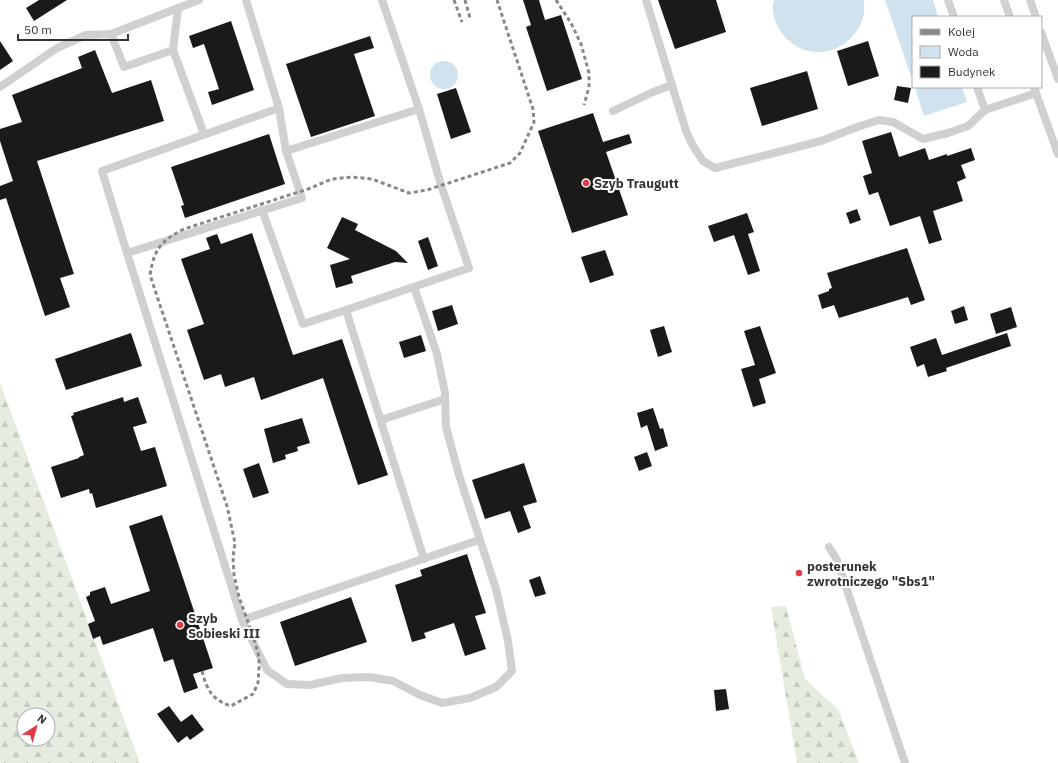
<svg xmlns="http://www.w3.org/2000/svg" width="1058" height="763" font-family="'IBM Plex Sans',sans-serif">
<style>
.forest{fill:url(#forest-firs);fill-rule:evenodd}
.water{fill:#cfe2ee}
.building{fill:#1a1a1a}
.lines{fill:none;stroke-linecap:round;stroke-linejoin:round}
.service{stroke:#d0d0d0;stroke-width:8}
.rail{stroke:#888;stroke-width:3;stroke-dasharray:4 3;stroke-linecap:butt}
.poi-dot{fill:#e63946;stroke:#fff;stroke-width:1.5}
.labels{text-anchor:middle;stroke-width:4;stroke-linejoin:round;paint-order:stroke}
.poi-label{font-size:13px;font-weight:bold;fill:#333;stroke:#fff;text-anchor:start}
</style>
<defs>
<pattern id="forest-firs" width="22" height="20" patternUnits="userSpaceOnUse"><rect width="22" height="20" fill="#e6ecdf"/><path d="M5 1l3.5 6h-7zM16 11l3.5 6h-7z" fill="#c6cbc0"/></pattern>
</defs>
<rect width="100%" height="100%" fill="#fff"/>
<g class="forest">
<path d="M0,383l140,380h-140zM24,715h24v24h-24z"/>
<path d="M786,606l19,73 33,30 21,54h-62l-26,-156z"/>
</g>
<g class="water">
<path d="M774,0h90c0,6 1,13 -1,18 -12,35 -53,46 -78,19 -6,-7 -11,-16 -12,-25 -1,-4 0,-8 1,-12z"/>
<path d="M885,0h48l5,17h-25v65z"/>
<circle cx="444" cy="75" r="14"/>
<path d="M915,87h47l5,15 -43,14z"/>
</g>
<g class="building">
<path d="M39,0h28l-33,21 -8,-13z"/>
<path d="M523,0h16l6,20 16,-5 21,64 -35,12 -21,-64 5,-2z"/>
<path d="M658,0h58l10,32 -51,17z"/>
<path d="M231,21l23,69 -42,15 -4,-13 11,-3 -15,-45 -11,4 -4,-12z"/>
<path d="M370,36l4,12 -20,6 21,62 -64,21 -25,-73z"/>
<path d="M0,41l13,20 -13,9z"/>
<path d="M868,41l11,35 -31,10 -11,-35z"/>
<path d="M95,50l17,43 39,-13 13,41 -127,40 37,113 -14,4 10,29 -25,9 -39,-118 -6,2v-14l13,-5 -13,-40v-12l22,-7 -10,-27 70,-27 -4,-11z"/>
<path d="M807,71l11,38 -56,17 -12,-38z"/>
<path d="M897,86l14,2 -3,15 -14,-3z"/>
<path d="M456,88l15,44 -20,7 -14,-45z"/>
<path d="M593,113l10,29 26,-8 3,9 -26,9 22,63 -56,18 -34,-102z"/>
<path d="M891,132l8,25 26,-9 4,12 18,-6v2l24,-8 4,12 -14,5 5,13 -9,4 6,19 -30,10 9,29 -13,4 -9,-28 -30,10 -12,-34 -9,3 -6,-19 9,-3 -10,-32z"/>
<path d="M269,134l16,50 -100,34 -4,-12 3,-1 -13,-38z"/>
<path d="M857,209l4,11 -11,4 -4,-11z"/>
<path d="M747,213l7,19 -6,2 12,37 -12,4 -14,-40 -20,7 -6,-16z"/>
<path d="M342,217l16,7 -3,6 41,21 12,12 -13,-1 -44,14 2,7 -17,5 -6,-23 20,-6 -23,-11z"/>
<path d="M252,233l41,122 49,-16 46,136 -30,10 -35,-107 -62,22 -7,-23 -29,10 -4,-13 -17,6 -17,-50 17,-6 -23,-65 29,-10 -4,-11 11,-4 4,10z"/>
<path d="M428,237l10,29 -10,4 -10,-29z"/>
<path d="M907,248l18,52 -14,5 -3,-8 -69,21 -5,-13 -12,4 -4,-14 11,-4v-2l3,-1 -5,-15z"/>
<path d="M605,250l9,25 -24,8 -9,-26z"/>
<path d="M452,305l6,19 -20,7 -6,-20z"/>
<path d="M964,306l4,14 -13,4 -4,-13z"/>
<path d="M1011,307l6,20 -21,7 -6,-20z"/>
<path d="M664,326l8,26 -14,5 -8,-27z"/>
<path d="M760,326l16,47 -17,6 7,24 -13,4 -12,-38 14,-4 -11,-34z"/>
<path d="M131,333l11,33 -76,24 -11,-31z"/>
<path d="M1007,333l4,13 -65,22 1,3 -19,6 -4,-13 -7,3 -7,-20 26,-9 6,17z"/>
<path d="M421,335l5,16 -22,7 -5,-16z"/>
<path d="M123,397l1,5 14,-5 9,26 -14,4 8,24 14,-4 12,39 -71,22 -4,-15 -2,1 -1,-5 -28,9 -10,-31 28,-9v-1l5,-2 -13,-39 3,-1 -1,-2z"/>
<path d="M653,408l7,21 3,-1 5,18 -13,5 -8,-26 -6,3 -4,-15z"/>
<path d="M302,418l8,25 -13,4 1,4 -13,4 1,4 -13,4 -9,-34z"/>
<path d="M647,452l5,14 -13,5 -5,-14z"/>
<path d="M259,463l10,30 -16,5 -10,-29z"/>
<path d="M524,463l13,39 -14,4 8,22 -13,5 -8,-22 -25,8 -13,-39z"/>
<path d="M162,515l51,153 -20,6 5,14 -14,5 -11,-34 -9,3 -11,-34 -50,17 -3,-9 -7,3 -5,-15 7,-3 -9,-24 4,-2v-3l15,-5 6,17 39,-13 -21,-65z"/>
<path d="M467,554l19,59 -11,3 11,33 -21,7 -11,-33 -30,10 2,5 -14,4 -17,-57 27,-9 -2,-6z"/>
<path d="M540,576l6,18 -11,3 -6,-17z"/>
<path d="M351,597l16,45 -72,24 -15,-44z"/>
<path d="M726,689l3,20 -13,2 -2,-21z"/>
<path d="M169,706l12,16 11,-8 12,16 -14,10 -3,-4 -9,7 -21,-29z"/>
</g>
<g class="lines">
<g class="service">
<path d="M246,0l33,108 7,43 16,47 -175,55 -25,-82 177,-63"/>
<path d="M382,0l37,109 22,76 28,83 -123,42 78,249"/>
<path d="M646,0l40,131 7,15 10,15 12,7 106,-27 39,-15 19,-6 14,2 30,17 25,-6 20,-7 17,-16 51,-17 -2,-6"/>
<path d="M948,0l6,17"/>
<path d="M1004,0l6,17"/>
<path d="M1030,0l6,17"/>
<path d="M178,8l-5,42 31,84"/>
<path d="M1041,32l17,47"/>
<path d="M111,34l13,33 49,-17"/>
<path d="M0,87l57,-39 29,-13 25,-1 88,-34"/>
<path d="M977,87l8,23"/>
<path d="M1036,93l22,61"/>
<path d="M613,111l40,-19 19,-7"/>
<path d="M286,151l133,-42"/>
<path d="M262,210l41,114 43,-14"/>
<path d="M127,253l115,367 237,-80"/>
<path d="M381,420l64,-21"/>
<path d="M829,547l8,13 68,203"/>
<path d="M242,620l25,50 20,14 23,1 32,-7 27,-1 24,4 27,14 22,8 28,-5 26,-11 16,-16 -4,-30 -12,-52 -37,-114 -13,-48 -1,-34 -8,-39 -23,-67"/>
</g>
<g class="rail">
<path d="M454,0l8,22"/>
<path d="M465,0l5,18"/>
<path d="M556,0l15,23 10,21 8,29v14l-5,18"/>
<path d="M202,671c5,19 10,29 29,35l22,-12 5,-11 1,-15v-11l-6,-21 -14,-39 -5,-22 -1,-18 2,-14 -8,-37 -77,-231c4,-26 11,-34 34,-46l124,-40 24,-10 20,-2 20,2 37,14 18,-3 83,-27 10,-10 14,-31 -1,-13 -36,-109"/>
</g>
</g>
<g class="poi-dot">
<circle cx="586" cy="183" r="4"/>
<circle cx="799" cy="573" r="4"/>
<circle cx="180" cy="625" r="4"/>
</g>
<g class="labels">
<g class="poi-label">
<text x="594" y="188">Szyb Traugutt</text>
<text x="807" y="571">posterunek<tspan x="807" dy="15">zwrotniczego "Sbs1"</tspan></text>
<text x="188" y="623">Szyb<tspan x="188" dy="15">Sobieski III</tspan></text>
</g>
</g>
<rect x="912" y="16" width="130" height="72" fill="#ffffff" stroke="#adadad"/>
<rect x="920" y="29" width="20" height="6" fill="#888888" stroke="#adadad"/>
<text x="948" y="36" font-size="12" fill="#333333">Kolej</text>
<rect x="920" y="46" width="20" height="12" fill="#cfe2ee" stroke="#adadad"/>
<text x="948" y="56" font-size="12" fill="#333333">Woda</text>
<rect x="920" y="66" width="20" height="12" fill="#1a1a1a" stroke="#adadad"/>
<text x="948" y="76" font-size="12" fill="#333333">Budynek</text>
<g transform="translate(36 727) rotate(37)"><circle r="19" fill="#ffffff" stroke="#adadad"/>
<path d="M0-3L7 15L0 10L-7 15Z" fill="#e63946"/>
<text y="-6" font-size="11" font-weight="bold" text-anchor="middle" fill="#333333">N</text>
</g>
<path d="M18 34v6h110v-6" fill="none" stroke="#333333" stroke-width="2"/>
<text x="24" y="34" font-size="12" fill="#333333" stroke="#ffffff" stroke-width="3" paint-order="stroke">50 m</text>
</svg>
